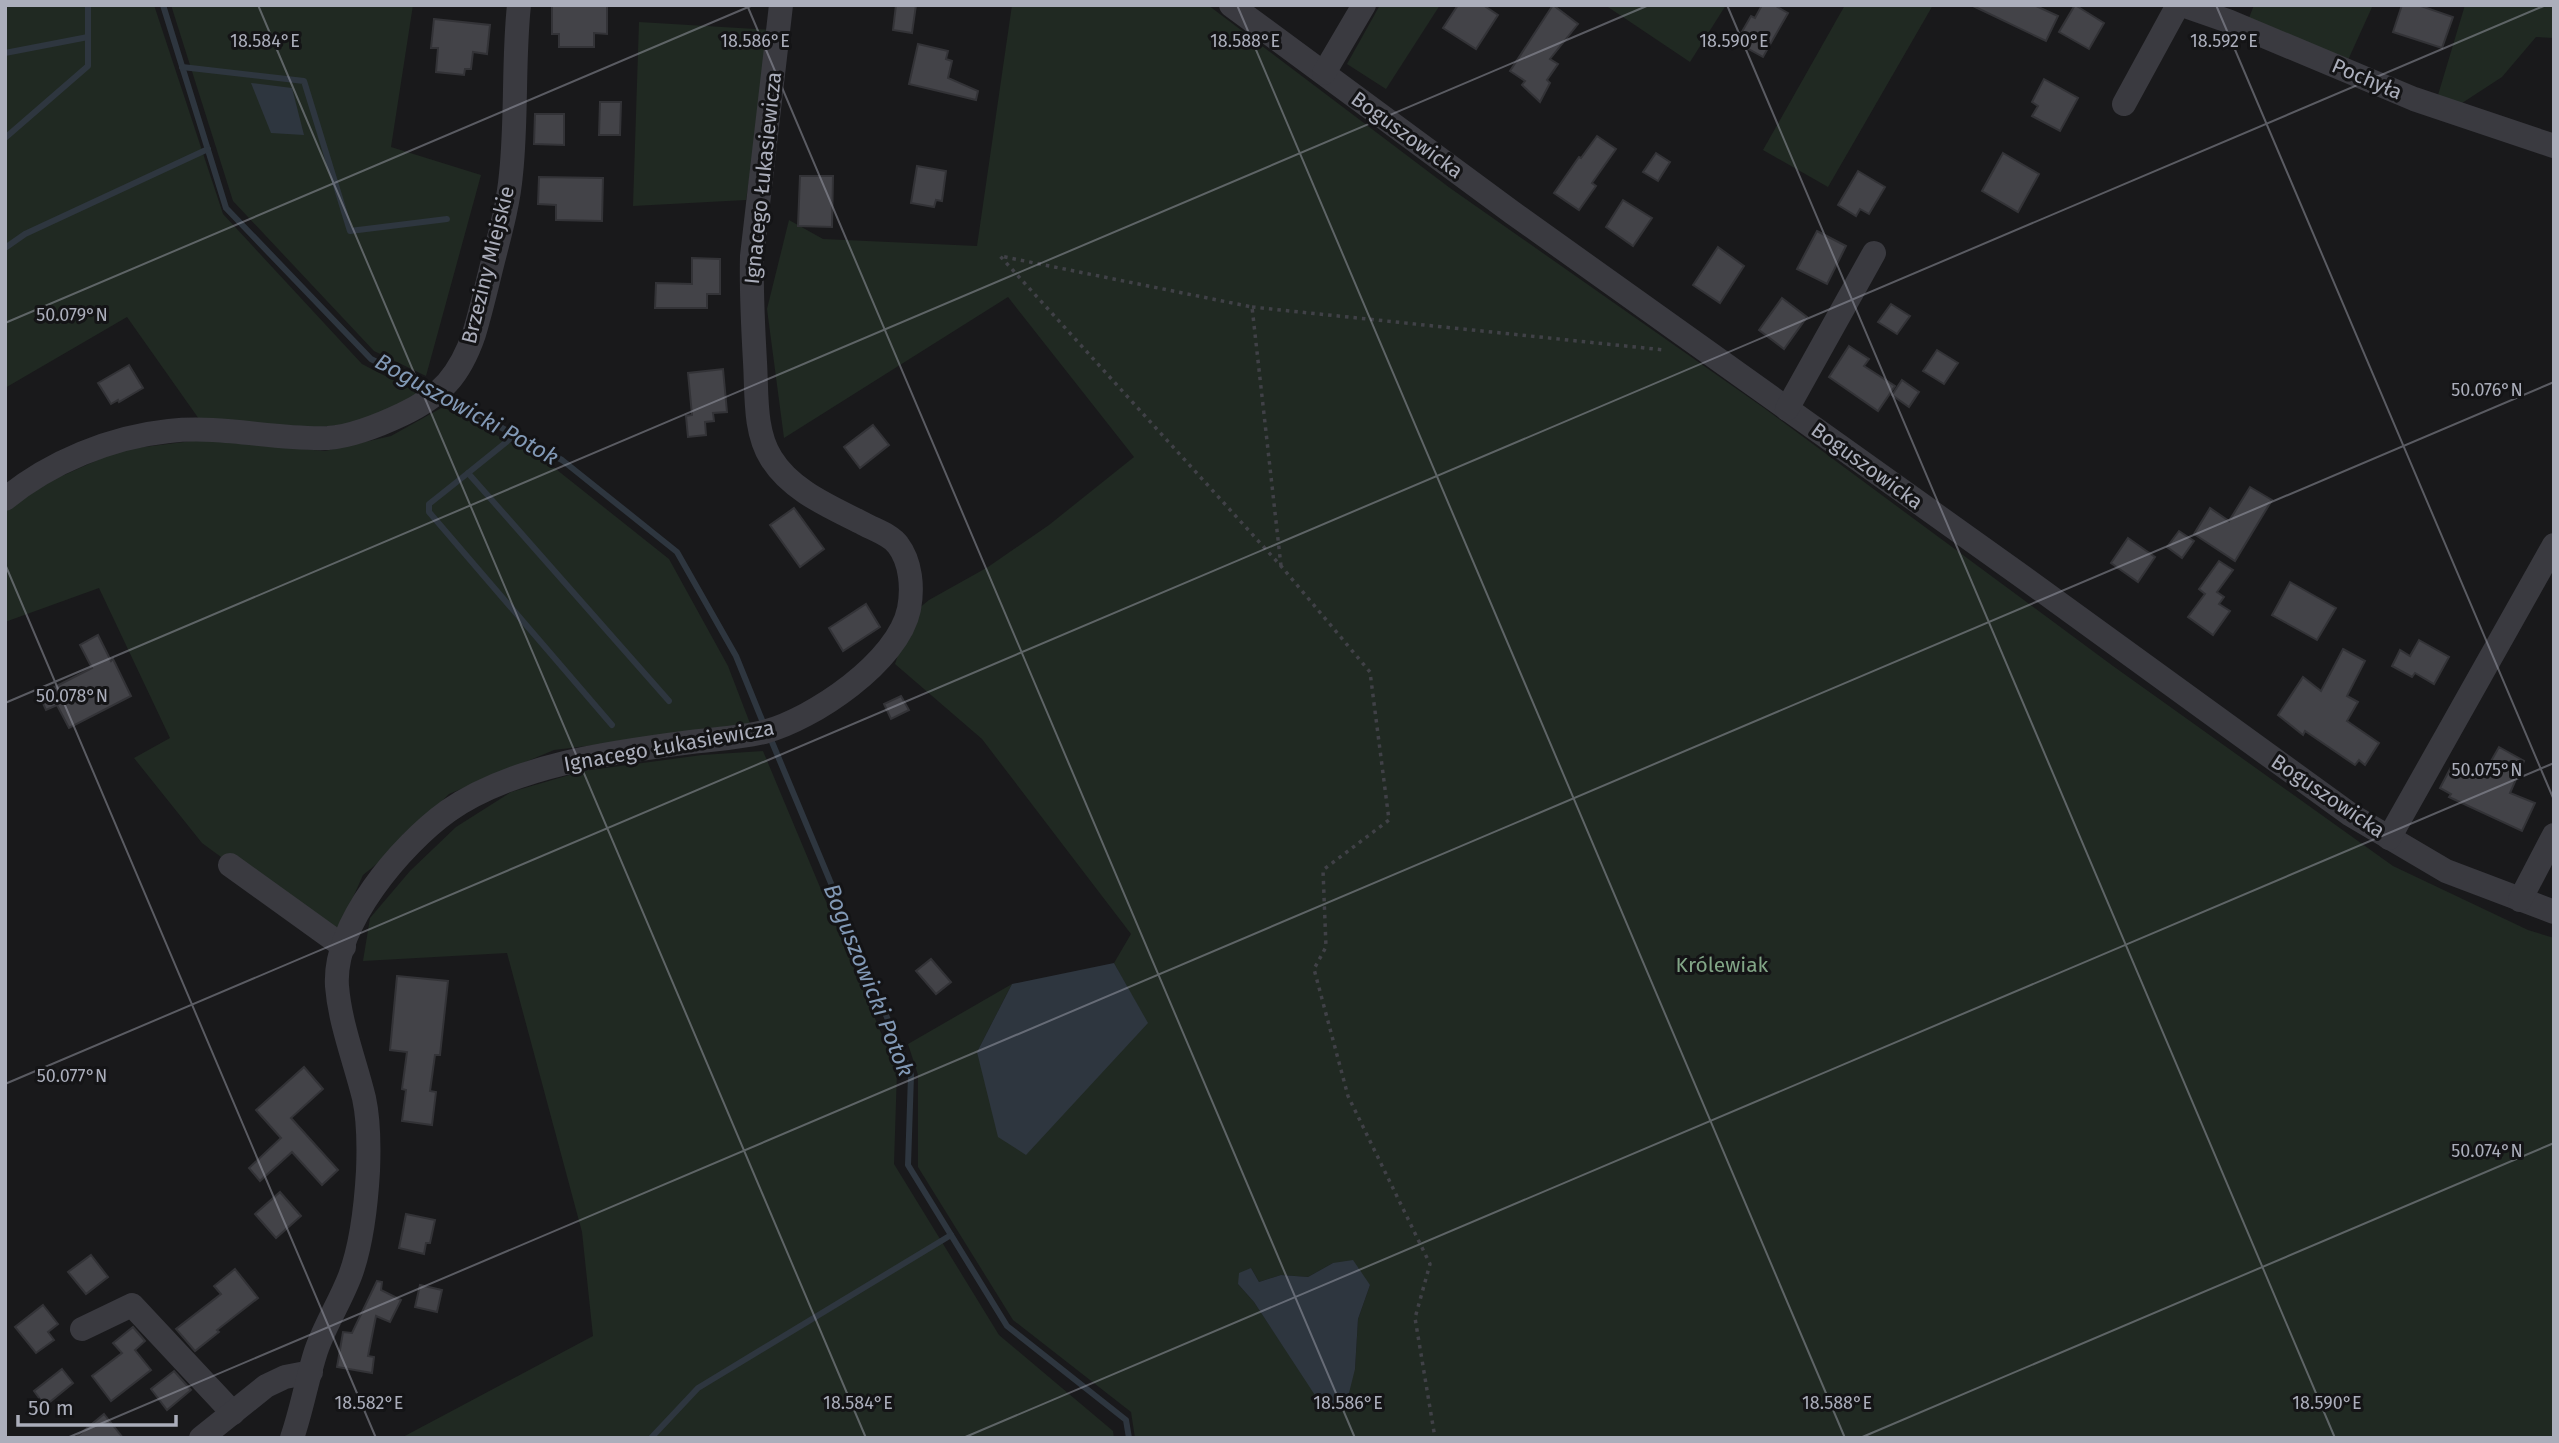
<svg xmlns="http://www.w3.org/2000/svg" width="2559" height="1443" font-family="'Fira Sans',sans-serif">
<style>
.green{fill:#202922;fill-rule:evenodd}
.water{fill:#2e363f}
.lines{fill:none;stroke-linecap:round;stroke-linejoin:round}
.stream{stroke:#2e363f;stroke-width:6}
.building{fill:#434348;stroke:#333337;stroke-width:2}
.path{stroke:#404147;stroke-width:3.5;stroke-dasharray:3.5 5;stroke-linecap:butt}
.minor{stroke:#3a3a40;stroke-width:24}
.ticks{fill:none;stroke:#abaebb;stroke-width:2;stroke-opacity:0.45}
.labels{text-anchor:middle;stroke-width:6;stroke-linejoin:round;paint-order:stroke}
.street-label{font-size:21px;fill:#abaebb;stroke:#141416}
.park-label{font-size:21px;fill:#82a687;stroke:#141416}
.water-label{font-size:23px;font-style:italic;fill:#8299b6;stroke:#141416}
.ticks-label{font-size:18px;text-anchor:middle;fill:#abaebb;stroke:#141416;stroke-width:6;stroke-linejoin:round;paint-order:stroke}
</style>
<rect width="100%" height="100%" fill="#19191b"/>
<g class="green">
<path d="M5,5h149l69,209 139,150 62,32 -65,27 -47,5 -113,-9 -72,-102 -122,71z"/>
<path d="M171,5h242l-22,142 90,28 -55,201 -52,-25 -141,-150z"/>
<path d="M1012,5h196l242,183 314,220 349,258 280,200 135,64 26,8v500h-1419l-4,-26 -118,-92 -95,-153v-92l-10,-31 104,-60 -35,68 170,-29 -33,-60 17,-29 -149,-195 -87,-75 17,-50 17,-14 59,-33 61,-42 85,-68 -126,-160 -224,141 -17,-129 22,-89 34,19 154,7zM1333,1263l37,22 -12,34 -3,50 -73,-25 -28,-42 -16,-18 13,-16 8,14 22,-7 27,2z"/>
<path d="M1380,5h60l-54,84 -39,-25z"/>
<path d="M1605,5h121l-36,57z"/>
<path d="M1845,5h88l-105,182 -65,-37z"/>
<path d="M2254,5h119l-25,55 -101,-37z"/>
<path d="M2465,5h89v33l-18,-1 -34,40 -43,28 -21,-10z"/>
<path d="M639,22l134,8 -27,170 -113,6z"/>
<path d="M443,407l104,55 122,97 59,107 23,60 -197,24 -105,44 -65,64 -21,17 -29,65 -132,-97 -68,-85 36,-20 -71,-150 -94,34v-111l30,-23 85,-38 80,-10 125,11 66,-15z"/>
<path d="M763,751l134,320 -3,93 105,171 114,96 1,7h-713l192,-102 -11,-104 -75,-279 -144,8 7,-43 40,-47 46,-44 55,-35 72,-21 119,-16z"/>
</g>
<g class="water">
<path d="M251,83l41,5 12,47 -33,-2z"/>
<path d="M1114,963l34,60 -122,132 -28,-18 -21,-85 35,-68z"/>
<path d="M1353,1260l17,25 -12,34 -3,50 -6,24 -23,19 -72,-110 -16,-18 1,-11 12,-5 8,14 22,-7 27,2 25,-14z"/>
</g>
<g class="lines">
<g class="stream">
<path d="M163,5l63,203 145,151 60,31"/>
<path d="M5,53l83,-16"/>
<path d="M182,67l122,14 46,150 97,-12"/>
<path d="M5,138l83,-72v-61"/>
<path d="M5,248l20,-14 183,-85"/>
<path d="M444,397l118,63 115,92 59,104 26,64"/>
<path d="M515,435l-47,38 201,228"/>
<path d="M468,473l-39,31v8l183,213"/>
<path d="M772,742l139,333 -3,90 99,161 119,94 3,18"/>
<path d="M651,1438l47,-50 253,-153"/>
</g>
</g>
<g class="building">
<path d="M552,5h55v29l-13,-1v14h-35v-13h-7z"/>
<path d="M896,5h20l-4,28 -19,-3z"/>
<path d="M1458,5h25l15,10 -22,34 -33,-21z"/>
<path d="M1553,5l25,19 -28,35 8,5 -11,16 3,3 -10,19 -18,-17 3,-4 -15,-10z"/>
<path d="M1762,5h12l14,8 -25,44 -27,-15 15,-26 4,2z"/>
<path d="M1971,5h63l24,11 -12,25z"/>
<path d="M2075,5l29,18 -15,26 -30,-17z"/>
<path d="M2402,5h16l35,12 -11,31 -49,-16z"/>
<path d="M434,19l56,6 -3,29 -14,-2 -2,17h-6l-1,6 -28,-3 2,-24h-7z"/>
<path d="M918,44l30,7 -2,8 6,2 -4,17 30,13 -2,9 -67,-16z"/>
<path d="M2044,79l34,19 -18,33 -28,-15 6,-10 -6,-4z"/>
<path d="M600,102h21l-1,33h-21z"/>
<path d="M535,114h29v31l-30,-1z"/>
<path d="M1597,136l19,13 -24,34 4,3 -17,24 -25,-17 25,-36 2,1z"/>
<path d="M1656,153l14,9 -12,19 -15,-9z"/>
<path d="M2003,153l36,21 -21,38 -36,-21z"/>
<path d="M917,166l29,5 -4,30 -6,-1 -2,7 -23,-4z"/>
<path d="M1858,171l27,16 -16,27 -9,-5 -4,7 -18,-11z"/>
<path d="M800,176h33l-1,51 -34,-1z"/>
<path d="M539,177l64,1 -1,43 -46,-1v-15l-18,-1z"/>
<path d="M1623,200l29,18 -19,28 -27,-19z"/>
<path d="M1817,231l29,15 -19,38 -30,-15z"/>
<path d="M1718,247l26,19 -24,37 -27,-18z"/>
<path d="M692,258l28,1v35h-13v14h-52l1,-25 36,1z"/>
<path d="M1782,298l25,19 -23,32 -25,-19z"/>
<path d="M1891,304l19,12 -13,18 -19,-12z"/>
<path d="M1849,346l20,13 -5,7 31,20 -17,25 -49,-34z"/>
<path d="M1937,350l21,13 -14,21 -21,-13z"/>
<path d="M129,365l14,23 -24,14 -1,-2 -7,4 -13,-21z"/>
<path d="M723,369l4,43 -14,1 1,8 -9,1 1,13 -18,2 -2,-21 6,-1 -4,-42z"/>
<path d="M1902,380l17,12 -10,15 -17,-12z"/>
<path d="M873,425l16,20 -29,23 -16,-21z"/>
<path d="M2250,487l22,13 -37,61 -41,-27 16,-26 19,13z"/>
<path d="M794,508l30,41 -24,18 -30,-42z"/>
<path d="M2179,531l15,10 -12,17 -15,-11z"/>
<path d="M2128,538l27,19 -17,25 -27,-19z"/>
<path d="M2219,561l14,9 -16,22 7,5 -5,7 11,7 -17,24 -25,-18 17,-23 -6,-5z"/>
<path d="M2290,582l46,26 -19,32 -45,-25z"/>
<path d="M866,604l14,23 -37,24 -14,-23z"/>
<path d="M98,635l13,26 2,-2 18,37 -62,32 -12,-23 -11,5 -7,-15 53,-27 -12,-23z"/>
<path d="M2419,640l30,17 -15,27 -19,-11 -3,4 -20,-11 8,-16 10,6z"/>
<path d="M2343,649l22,12 -18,35 11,6 -11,19 32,22 -14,22 -6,-5 -4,5 -50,-34 -2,4 -25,-20 25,-38 18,14z"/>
<path d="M901,696l8,14 -18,9 -7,-15z"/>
<path d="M2499,747l25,14 -14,32 25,10 -13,28 -73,-34 2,-3 -11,-6 12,-23 11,5 1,-3 18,10z"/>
<path d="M931,959l20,23 -15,12 -20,-23z"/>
<path d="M397,976l51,5 -8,74h-5l-5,36 6,1 -4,33 -30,-4 4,-31 -4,-1 5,-37 -17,-2z"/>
<path d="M304,1067l19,22 -32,29 47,52 -16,15 -30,-33 -32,29 -11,-13 32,-30 -25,-28z"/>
<path d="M280,1192l21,24 -25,22 -21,-24z"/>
<path d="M406,1214l29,6 -5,23h-4l-2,11 -25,-6z"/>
<path d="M91,1255l17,22 -22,17 -18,-22z"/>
<path d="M235,1269l23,29 -41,32 2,2 -24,19 -19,-22 45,-35 -7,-8z"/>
<path d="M377,1281l5,1 -1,8 20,10 -11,22 -14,-6 -8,40 6,1 -2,16 -35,-6 6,-35 9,1z"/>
<path d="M420,1285l22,5 -5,22 -22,-5z"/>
<path d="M43,1305l15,19 -10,8 6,8 -18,13 -21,-26z"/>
<path d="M133,1327l12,14 -10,9 16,20 -40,31 -19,-25 30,-23 -9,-10z"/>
<path d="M62,1369l11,14 -28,23 -11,-15z"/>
<path d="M174,1371l17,19 -24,20 -16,-21z"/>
<path d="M104,1414l19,24h-48z"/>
</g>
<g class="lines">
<g class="path">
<path d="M1252,307l412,43"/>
<path d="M1281,566l-29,-259 -252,-51 281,310 89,106 19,148 -66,50 3,77 -12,22 34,127 82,168 -15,54 20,120"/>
</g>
<g class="minor">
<path d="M1231,5l282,208 510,364 328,238 95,56 108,41"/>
<path d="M2182,5l46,16 186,78 140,47"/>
<path d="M1324,73l40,-68"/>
<path d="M2124,104l54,-99"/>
<path d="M1787,409l87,-156"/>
<path d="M5,499c45,-37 106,-62 164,-68 53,-6 106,9 159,7 26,-2 52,-13 75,-24 38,-18 57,-39 71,-80 6,-20 11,-41 16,-61 8,-33 18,-65 21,-99 6,-56 2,-113 8,-169"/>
<path d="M2389,838l165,-293"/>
<path d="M230,865l114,82"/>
<path d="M2520,900l34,-65"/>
<path d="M82,1329l50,-24 101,108"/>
<path d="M201,1438l65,-52 19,-9 26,-5"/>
<path d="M292,1438c10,-29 15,-59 24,-87 9,-26 24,-49 34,-75 12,-32 16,-70 18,-105 1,-24 1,-50 -4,-73 -9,-37 -24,-74 -27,-112 -4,-62 64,-141 111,-175 66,-46 165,-59 243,-69 24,-3 49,-4 73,-10 49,-13 134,-70 145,-123 4,-21 2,-47 -11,-64 -7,-10 -23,-15 -34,-21 -33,-17 -73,-33 -93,-66 -17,-27 -14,-64 -16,-96 -2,-35 -4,-70 -3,-106l29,-251"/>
</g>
</g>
<path class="ticks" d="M258,5l608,1433M747,5l608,1433M1237,5l608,1433M1727,5l608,1433M2216,5l338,795M5,323l748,-318M5,564l371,874M5,703l1644,-698M5,1084l2541,-1079M67,1438l2487,-1056M963,1438l1591,-675M1860,1438l694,-295"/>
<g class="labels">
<g class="street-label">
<text transform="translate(2367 79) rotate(23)" y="7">Pochyła</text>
<text transform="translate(1407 135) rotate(36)" y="7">Boguszowicka</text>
<text transform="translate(763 178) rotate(-84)" y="7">Ignacego Łukasiewicza</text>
<text transform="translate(488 265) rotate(-76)" y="7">Brzeziny Miejskie</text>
<text transform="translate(1867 466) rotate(36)" y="7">Boguszowicka</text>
<text transform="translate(669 746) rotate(-10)" y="7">Ignacego Łukasiewicza</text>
<text transform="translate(2328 796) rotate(34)" y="7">Boguszowicka</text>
</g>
<g class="park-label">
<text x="1722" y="972">Królewiak</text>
</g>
<g class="water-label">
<text transform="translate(467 409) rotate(29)" y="8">Boguszowicki Potok</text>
<text transform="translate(869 980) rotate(68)" y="8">Boguszowicki Potok</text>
</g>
</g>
<g class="ticks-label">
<text x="265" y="47">18.584°E</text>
<text x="755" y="47">18.586°E</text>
<text x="1245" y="47">18.588°E</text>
<text x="1734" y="47">18.590°E</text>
<text x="2224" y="47">18.592°E</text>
<text x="72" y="321">50.079°N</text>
<text x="2487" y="396">50.076°N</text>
<text x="72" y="702">50.078°N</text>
<text x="2487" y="776">50.075°N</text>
<text x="72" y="1082">50.077°N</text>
<text x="2487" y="1157">50.074°N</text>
<text x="369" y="1409">18.582°E</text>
<text x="858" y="1409">18.584°E</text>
<text x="1348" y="1409">18.586°E</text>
<text x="1837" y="1409">18.588°E</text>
<text x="2327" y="1409">18.590°E</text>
</g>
<rect width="2559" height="1443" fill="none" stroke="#abaebb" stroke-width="14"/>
<path d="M18 1415v10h158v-10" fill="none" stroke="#abaebb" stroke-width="3.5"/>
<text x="28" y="1415" font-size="21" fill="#abaebb" stroke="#141416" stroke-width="5" paint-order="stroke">50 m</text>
</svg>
